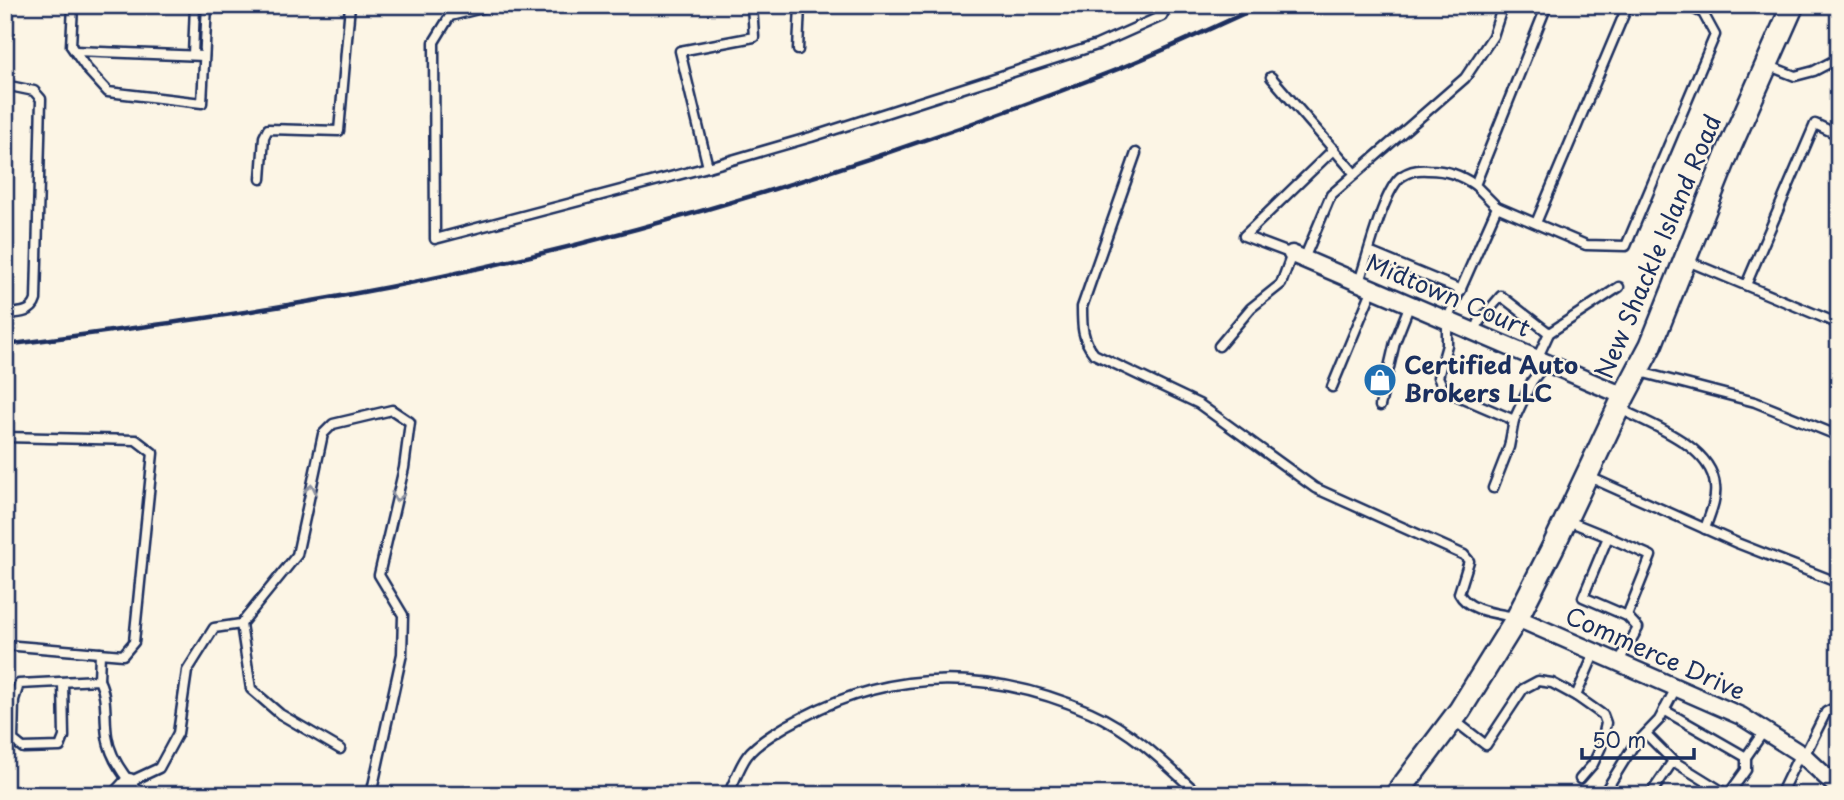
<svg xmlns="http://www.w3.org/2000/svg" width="1844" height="800" font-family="'Playpen Sans',sans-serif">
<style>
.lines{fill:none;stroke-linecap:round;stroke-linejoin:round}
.service-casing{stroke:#1b2f5e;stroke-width:13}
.minor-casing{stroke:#1b2f5e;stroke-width:21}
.secondary-casing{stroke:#1b2f5e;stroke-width:26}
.service{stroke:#fcf5e5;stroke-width:8}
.minor{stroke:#fcf5e5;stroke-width:16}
.secondary{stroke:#fcf5e5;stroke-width:21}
.rail{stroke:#1b2f5e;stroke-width:4.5}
.oneway{stroke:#8c92a2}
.labels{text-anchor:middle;stroke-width:5;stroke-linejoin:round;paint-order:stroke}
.street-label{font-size:24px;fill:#1b2f5e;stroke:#fcf5e5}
.poi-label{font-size:24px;font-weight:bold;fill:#1b2f5e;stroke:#fcf5e5;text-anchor:start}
</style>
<rect width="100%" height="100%" fill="#fcf5e5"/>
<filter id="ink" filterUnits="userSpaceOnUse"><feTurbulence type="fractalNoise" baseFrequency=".0143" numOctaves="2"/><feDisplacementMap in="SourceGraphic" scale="14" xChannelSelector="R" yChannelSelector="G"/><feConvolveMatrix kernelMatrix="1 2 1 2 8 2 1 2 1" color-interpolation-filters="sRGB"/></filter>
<g filter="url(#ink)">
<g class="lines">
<defs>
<g id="service">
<path d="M73,5l-2,41 16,23 21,23 94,11 5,-98"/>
<path d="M494,5l-44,11 -16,26 1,197 273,-72"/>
<path d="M752,5l2,32 -74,14 28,116 103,-30 286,-92 65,-29 5,-11"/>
<path d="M1547,5l-72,180 22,22 89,38 40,1 89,-211 -12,-22 -17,-8"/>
<path d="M798,50l2,-45"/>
<path d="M75,51l129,5"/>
<path d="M193,55l2,-50"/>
<path d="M1767,65l28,11 19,-5 25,-13"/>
<path d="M1271,77l84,97"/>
<path d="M5,85l29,6 7,8 -5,201c-4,14 -19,13 -31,14"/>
<path d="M1136,153l-54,154c0,19 0,32 12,47l105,50 116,84 149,67 5,6 -10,32c9,18 36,20 55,24"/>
<path d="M261,179l3,-42 4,-8 71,2 11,-126"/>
<path d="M1536,223l92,-218"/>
<path d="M1369,252l92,38"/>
<path d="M1304,259l27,-64 134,-117 28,-42 10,-31"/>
<path d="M1685,260l154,64"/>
<path d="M1359,282c8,-23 25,-94 43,-106 9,-6 17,-7 26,-6 19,0 32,5 47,15"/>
<path d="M1746,285l69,-161 24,11"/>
<path d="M1475,332l4,-10 22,-26 48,37"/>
<path d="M1219,346l32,-38 30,-24 11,-30 -48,-18 90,-87"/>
<path d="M1537,359l12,-26 70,-46"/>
<path d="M1640,372l115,30 84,34"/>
<path d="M1332,387l41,-99"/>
<path d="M1380,406l15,-64 15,-38"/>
<path d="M1620,409c30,15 92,37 95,77 2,14 -6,30 -10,43"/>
<path d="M1514,420l18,-39 14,-18"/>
<path d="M5,437l131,3 17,13 -19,189 -11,13 -118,-10"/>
<path d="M1587,476l150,67 102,40"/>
<path d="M1493,488l16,-41 5,-27 -70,-30 -6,-13 9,-32v-25l50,-113"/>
<path d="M1566,520l42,17 -25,60 44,19 11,12 -20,35"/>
<path d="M1608,537l43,19 -24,60"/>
<path d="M241,624l56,-69 26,-121 10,-10 59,-14 18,12 -6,46 -25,107 24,40 -1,39 -31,141"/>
<path d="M99,680l1,-27"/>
<path d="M63,682l1,55 -4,10 -37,1 -10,-8 1,-40 5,-16 80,-4c9,18 5,37 8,56 3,23 19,43 34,59"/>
<path d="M1576,696l27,19 3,8 -5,24 -8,17 -13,15"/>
<path d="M1664,710l82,47"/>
<path d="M1455,721l31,24 37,-56 15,-8 14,2 24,13 19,-44"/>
<path d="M1646,734l27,27"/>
<path d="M1804,756l22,-44 6,-3 7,4"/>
<path d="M129,782l30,-14 19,-35 9,-62 27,-43 27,-4 10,65 29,25 60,35"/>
<path d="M728,795c6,-12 11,-28 19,-39 10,-14 40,-31 56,-39 92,-49 192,-47 287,-5 43,19 75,51 109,83"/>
<path d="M1603,795l29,-47 27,-28 17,-32"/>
<path d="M1650,795l23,-34 55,34"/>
<path d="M1728,795l18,-25v-13l18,-26"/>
<path d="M1780,795l20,-42"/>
</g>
<g id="minor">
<path d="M1292,254l332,142"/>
<path d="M1517,618l224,98 63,40 35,33"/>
<path d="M117,795l12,-13"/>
</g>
<path id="secondary" d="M1396,795l64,-85 57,-92 36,-71 71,-151 27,-51 79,-198 63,-142"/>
</defs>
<use href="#service" class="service-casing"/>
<use href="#minor" class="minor-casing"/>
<use href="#secondary" class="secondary-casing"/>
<use href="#service" class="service"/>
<use href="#minor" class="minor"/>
<use href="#secondary" class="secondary"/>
<path class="rail" d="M5,345c154,-20 309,-40 461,-74 221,-49 436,-118 647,-200 51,-20 100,-44 150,-66"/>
</g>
<defs><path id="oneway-chevron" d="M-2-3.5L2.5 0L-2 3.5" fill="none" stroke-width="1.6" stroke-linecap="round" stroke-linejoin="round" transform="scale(1.75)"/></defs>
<g class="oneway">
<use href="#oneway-chevron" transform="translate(311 489) rotate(-78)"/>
<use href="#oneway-chevron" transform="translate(397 497) rotate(103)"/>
</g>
</g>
<defs>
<symbol id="shop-disc" viewBox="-11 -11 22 22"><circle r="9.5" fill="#1f6fb2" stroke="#fcf5e5"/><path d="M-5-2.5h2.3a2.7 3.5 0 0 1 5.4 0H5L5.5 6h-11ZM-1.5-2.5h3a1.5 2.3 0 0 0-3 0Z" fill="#fff"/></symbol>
</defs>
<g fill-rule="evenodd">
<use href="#shop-disc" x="1361" y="361" width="38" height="38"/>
</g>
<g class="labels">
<g class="street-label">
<text transform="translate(1659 247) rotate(-67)" y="8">New Shackle Island Road</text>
<text transform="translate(1448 296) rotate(23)" y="8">Midtown Court</text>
<text transform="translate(1655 654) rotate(24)" y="8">Commerce Drive</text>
</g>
<g class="poi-label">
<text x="1404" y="374">Certified Auto<tspan x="1404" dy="28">Brokers LLC</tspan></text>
</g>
</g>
<rect width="1844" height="800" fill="none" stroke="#fcf5e5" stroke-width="28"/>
<rect x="14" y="14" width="1816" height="772" fill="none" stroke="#1b2f5e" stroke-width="2.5" filter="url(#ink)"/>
<path d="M1582 748v10h112v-10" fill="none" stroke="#1b2f5e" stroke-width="3.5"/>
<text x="1592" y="748" font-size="21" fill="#1b2f5e" stroke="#fcf5e5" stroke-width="5" paint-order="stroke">50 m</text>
</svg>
